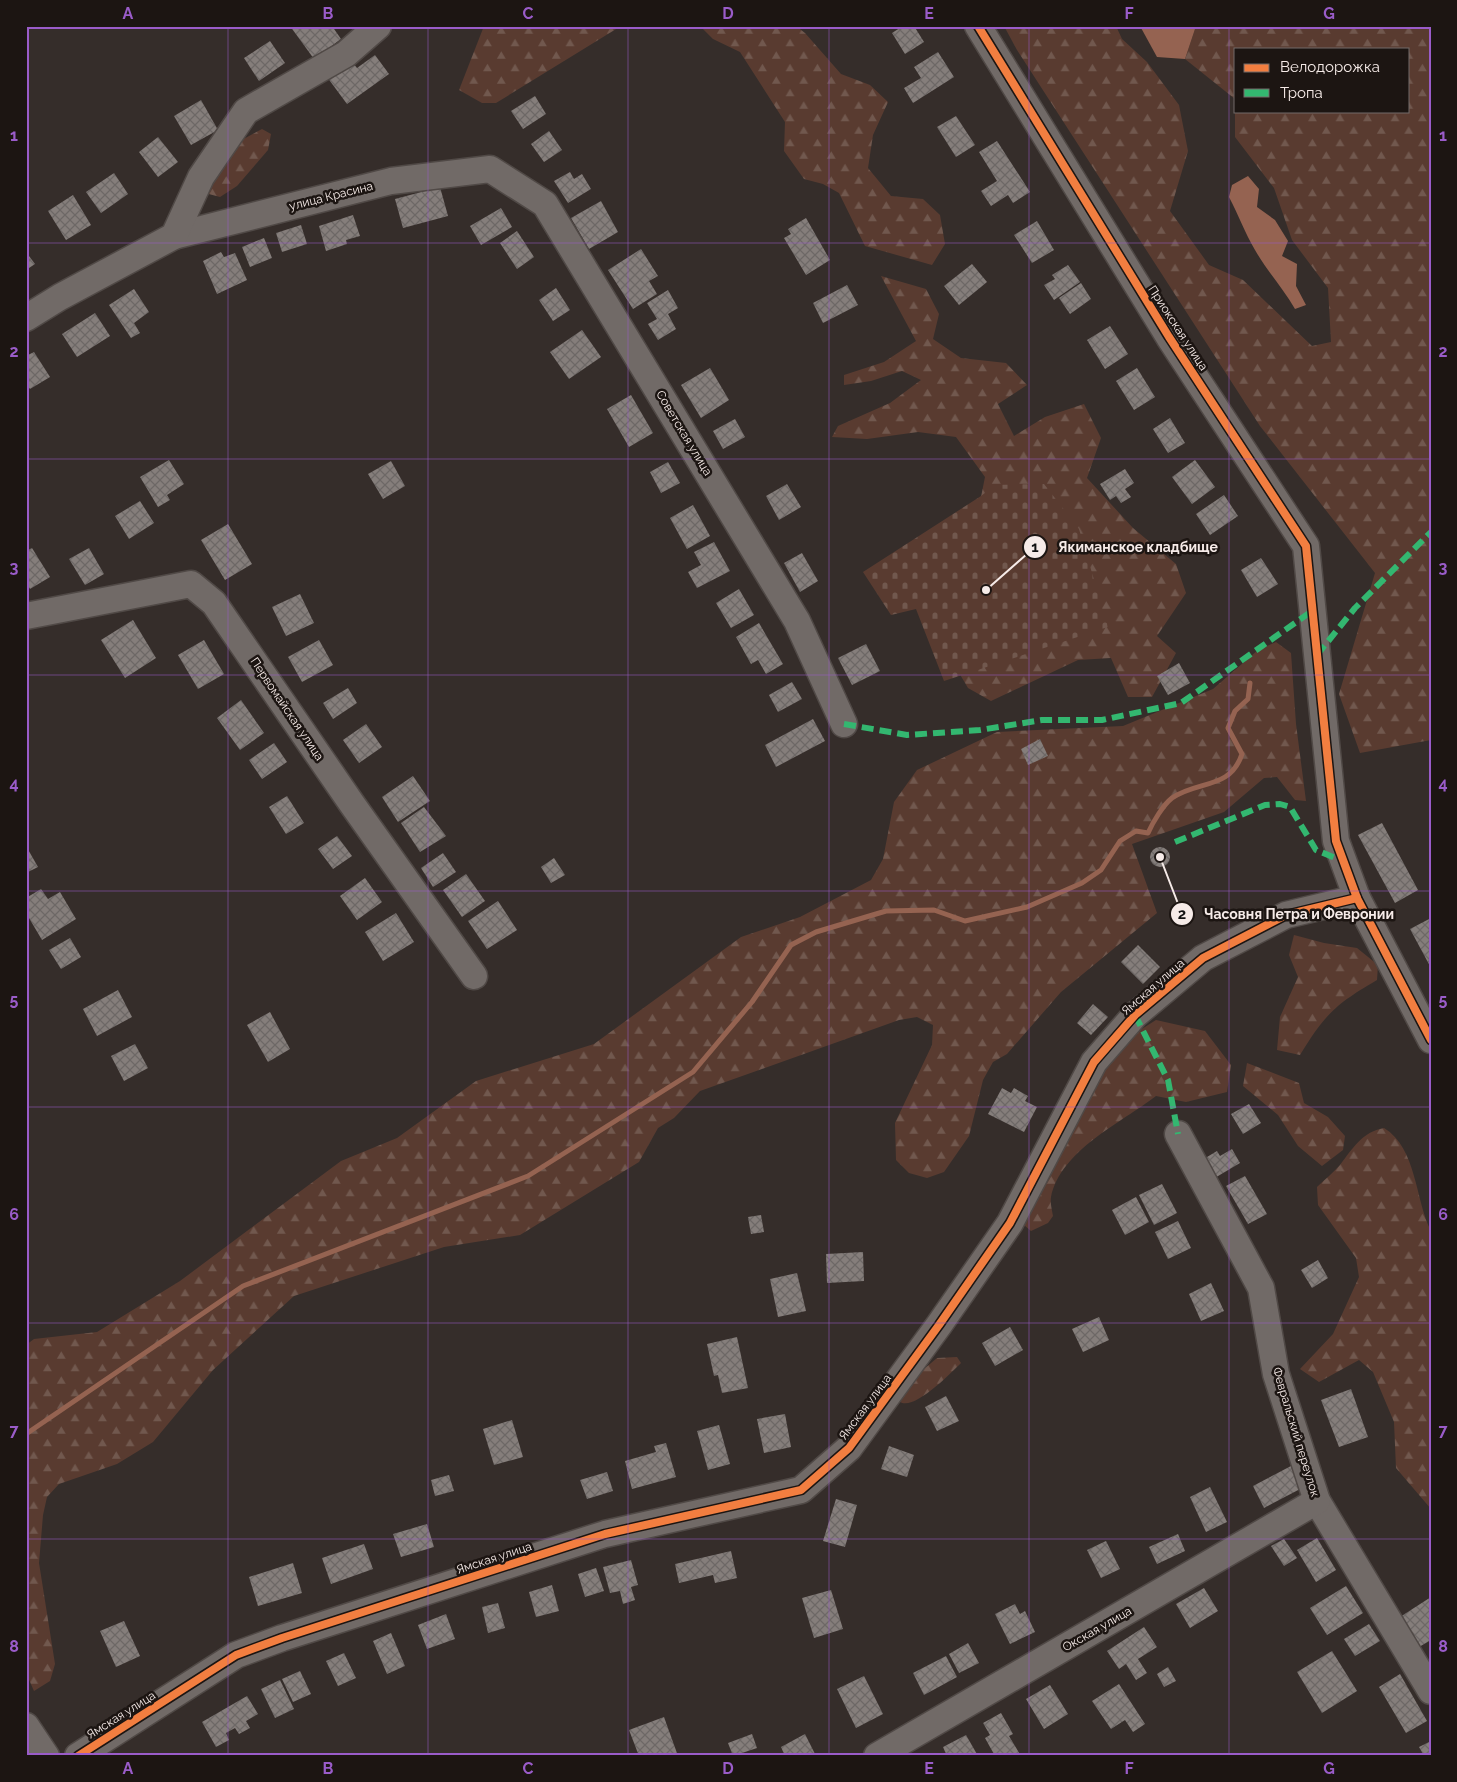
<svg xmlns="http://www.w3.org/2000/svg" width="1457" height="1782" font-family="Raleway,sans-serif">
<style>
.forest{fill:url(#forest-firs);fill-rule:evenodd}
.cemetery{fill:url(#cemetery-stones)}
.water{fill:#956351}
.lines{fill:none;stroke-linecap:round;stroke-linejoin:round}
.stream{stroke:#956351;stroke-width:5}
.building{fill:url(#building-cross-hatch)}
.minor-casing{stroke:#504946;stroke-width:29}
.minor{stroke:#716a67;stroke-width:26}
.quiet{stroke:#33b770;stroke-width:6;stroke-dasharray:12 6;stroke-linecap:butt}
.cycleway-casing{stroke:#1c1512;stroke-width:11}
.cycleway{stroke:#f27e40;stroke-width:8}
.grid{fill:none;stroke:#9a5cc9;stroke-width:1;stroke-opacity:0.55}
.labels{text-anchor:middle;stroke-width:5;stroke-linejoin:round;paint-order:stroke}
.street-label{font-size:12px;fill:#f6ebe8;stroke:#1c1512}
.leader{fill:none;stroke:#f6ebe8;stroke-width:2}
.callout-dot{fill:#f6ebe8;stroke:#1c1512;stroke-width:2}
.mark-label{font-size:15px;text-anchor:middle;font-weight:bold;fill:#111}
.callout-label{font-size:14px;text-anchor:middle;font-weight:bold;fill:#f6ebe8;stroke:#1c1512;stroke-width:5;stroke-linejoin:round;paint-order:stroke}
.neatline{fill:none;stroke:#9a5cc9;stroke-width:2}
.grid-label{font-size:16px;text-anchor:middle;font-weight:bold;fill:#9a5cc9}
</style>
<defs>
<pattern id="forest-firs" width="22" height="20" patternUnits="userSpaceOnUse" patternTransform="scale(1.25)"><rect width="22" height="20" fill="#593b30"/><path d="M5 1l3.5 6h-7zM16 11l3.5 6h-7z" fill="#71584e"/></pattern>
<pattern id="cemetery-stones" width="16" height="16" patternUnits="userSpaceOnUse" patternTransform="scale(1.25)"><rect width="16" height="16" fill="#593b30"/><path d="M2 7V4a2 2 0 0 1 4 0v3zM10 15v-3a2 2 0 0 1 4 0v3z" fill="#71584e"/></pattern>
<pattern id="building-cross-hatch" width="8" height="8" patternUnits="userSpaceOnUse" patternTransform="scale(1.25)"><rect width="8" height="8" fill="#857e7b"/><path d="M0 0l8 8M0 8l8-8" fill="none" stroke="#6d6866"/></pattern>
</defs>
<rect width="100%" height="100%" fill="#352d2a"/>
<g class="forest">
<path d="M484,26h137l-125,77h-14l-23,-13z"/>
<path d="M700,26h96l9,7 36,41 29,11 18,17 -15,33 -5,33 23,28 32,3 17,16 5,29 -13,21 -67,-19 -26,-53 -16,-9 -19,-5 -20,-28 1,-29 -45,-70 -27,-13z"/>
<path d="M1004,26h112l6,13 25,23 32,43 9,46 -18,60 39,54 34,15 69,66 19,-4 -3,-54 -36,-48 -18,-52 -39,-51v-38l-50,-40 11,-33h235v714l-71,13 -21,-59 36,-121 -115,-147 -243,-376zM1236,49h172v62h-172z"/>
<path d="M262,129l9,5 -3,16 -31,36 -17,11 -15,-4 33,-51z"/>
<path d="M881,276l45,13 13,25 -6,25 28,19 45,5 21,22 -29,19 16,32 31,-19 39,-13 17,34 -14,40 46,50 43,36 10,29 -29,43 19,17 -24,44h-24l-17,-39 -33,2 -87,41 -23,-13 -36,-61 45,-110 8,-40 -29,-40 -38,-5 -51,7 -35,-2 6,-11 52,-23 31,-23 -19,-9 -31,10 -27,4v-10l40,-13 32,-21z"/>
<path d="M1276,642l15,11 5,71 10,77 -11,-1 -18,-23 -13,1 -40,34 -92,32 25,69 -96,79 -54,62 -14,8 -10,18 -14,56 -25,36 -17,6 -18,-5 -13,-13 -1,-37 37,-78 1,-20 -16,-8 -18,3 -199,71 -26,27 -16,10 -19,34 -119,73 -76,12 -150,49 -81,74 -60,72 -36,22 -58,20 -12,13 -4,18 -4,48 16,101 -5,17 -16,10 -8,-18v-328l8,-6 63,-7 83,-51 161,-120 56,-23 79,-57 118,-37 147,-107 59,-20 71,-37 12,-21 11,-57 23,-32 80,-38 126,-6 90,-37 45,-39z"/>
<path d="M1294,935l30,8 33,5 21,17 -1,15c-41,24 -52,34 -77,75l-23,-5 3,-33 18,-40 -9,-22z"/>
<path d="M1156,1020l49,11 26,34 -4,27 -41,10 -30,-6c-35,27 -95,54 -105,101 -1,5 1,13 2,19l-5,7 -17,8 -7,-6 15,-39 62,-116 28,-33z"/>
<path d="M1247,1063l52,20 5,20 24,14 17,19 -2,14 -21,16 -24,-20 -20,-31 -35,-29z"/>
<path d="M1384,1128c33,20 31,72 47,103v278l-35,-41 -2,-46 -21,-50 -14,-12 -40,22 -19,-13 33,-35 26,-57 -3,-19 -38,-53 -1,-18c7,-7 16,-14 23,-22 13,-17 22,-33 44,-37z"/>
<path d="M957,1357l4,6c-10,10 -47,48 -61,39l5,-17 32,-27z"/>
</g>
<path class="cemetery" d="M1044,484l35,45 29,98 -164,54 -28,-72 -25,6 -28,-43 118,-76 14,-11z"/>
<g class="water">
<path d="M1140,26h56l-11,33 -28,-2z"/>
<path d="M1248,176l11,13 -2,18 18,13 13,21 -6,15 15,8 -1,22 10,19 -11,4c-12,-21 -28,-38 -40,-59 -10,-17 -17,-36 -26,-53l3,-12z"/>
</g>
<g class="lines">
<path class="stream" d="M26,1434l217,-148 285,-110 165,-104 59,-70 39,-57 25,-13 70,-21 48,-1 31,11 62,-14 55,-24 19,-13 19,-29 16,-10 12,2c5,-11 15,-28 24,-35 26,-18 58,-8 70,-44l-14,-26 7,-17 13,-12 2,-16"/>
</g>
<g class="building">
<path d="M290,26h42l9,13 -27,20z"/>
<path d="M903,26h11l10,16 -19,12 -13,-21z"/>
<path d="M270,41l15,22 -26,18 -15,-23z"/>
<path d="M938,52l16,25 -41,26 -9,-15 17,-10 -7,-11z"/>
<path d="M375,55l14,19 -42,30 -20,-27 24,-17 6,8z"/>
<path d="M535,96l11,18 -23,15 -12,-18z"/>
<path d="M201,100l17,30 -27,15 -17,-29z"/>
<path d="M956,116l19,29 -19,12 -19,-30z"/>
<path d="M549,131l13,19 -18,12 -13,-18z"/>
<path d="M158,137l20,25 -20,15 -19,-25z"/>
<path d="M997,141l33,51 -17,11 -5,-8 -17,11 -10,-15 16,-10 -18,-29z"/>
<path d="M570,172l4,7 8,-5 9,15 -23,14 -14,-22z"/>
<path d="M114,173l14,21 -27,19 -15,-21z"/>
<path d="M440,187l8,29 -45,12 -8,-29z"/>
<path d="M73,195l18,30 -25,15 -18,-29z"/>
<path d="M601,201l17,31 -29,17 -18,-31z"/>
<path d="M501,208l11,19 -31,18 -11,-19z"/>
<path d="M353,215l7,21 -14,4 1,4 -21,7 -7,-25z"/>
<path d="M806,218l24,42 -24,15 -22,-37 7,-4 -3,-5z"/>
<path d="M1037,221l17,29 -22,13 -18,-28z"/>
<path d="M301,225l6,19 -25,8 -6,-19z"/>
<path d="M517,231l17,26 -17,12 -17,-26z"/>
<path d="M264,238l8,20 -22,9 -8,-20z"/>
<path d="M641,249l17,27 -9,5 8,13 -24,15 -25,-39z"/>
<path d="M26,252l9,12 -9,6z"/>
<path d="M221,252l3,5 11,-4 12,27 -30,14 -14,-33z"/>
<path d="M972,264l15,18 -28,23 -15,-19z"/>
<path d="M1068,265l12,17 -26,18 -10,-15 11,-6 -3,-4z"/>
<path d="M1081,283l10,16 -21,15 -11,-16z"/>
<path d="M847,285l11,20 -35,18 -10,-20z"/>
<path d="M556,288l14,22 -17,11 -14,-21z"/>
<path d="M134,289l15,23 -15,11 6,10 -9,5 -22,-33z"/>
<path d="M668,290l10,18 -10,6 8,15 -18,11 -10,-16 9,-5 -10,-16z"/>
<path d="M95,313l15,23 -33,21 -15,-23z"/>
<path d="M1110,326l18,28 -23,15 -18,-29z"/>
<path d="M582,330l19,27 -32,22 -19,-27z"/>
<path d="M34,352l16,25 -20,12 -4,-5v-28z"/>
<path d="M710,368l19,32 -28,18 -20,-33z"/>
<path d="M1137,368l18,29 -21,13 -18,-29z"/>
<path d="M631,395l22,38 -24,14 -22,-38z"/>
<path d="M1170,418l15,25 -17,10 -15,-24z"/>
<path d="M735,419l10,18 -22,12 -10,-18z"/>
<path d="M169,460l15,24 -17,11 3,5 -12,7 -18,-30z"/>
<path d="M1195,460l20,27 -23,17 -20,-27z"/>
<path d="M391,461l14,25 -22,13 -15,-25z"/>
<path d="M668,462l12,21 -19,10 -11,-21z"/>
<path d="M1125,469l9,14 -9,6 6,8 -10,6 -5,-7 -6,4 -10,-16z"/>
<path d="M787,484l14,23 -22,13 -13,-24z"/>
<path d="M1224,495l14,21 -28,19 -14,-21z"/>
<path d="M140,501l14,22 -25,16 -14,-23z"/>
<path d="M693,505l17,31 -23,13 -17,-31z"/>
<path d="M228,524l24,40 -27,16 -24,-40z"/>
<path d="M714,542l16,29 -33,17 -9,-16 13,-7 -7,-13z"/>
<path d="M32,548l18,29 -20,12 -4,-7v-31z"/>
<path d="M89,548l15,26 -19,11 -16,-26z"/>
<path d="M802,553l16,28 -18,11 -16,-29z"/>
<path d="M1261,558l17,26 -21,13 -16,-27z"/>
<path d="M739,589l15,26 -23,13 -15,-25z"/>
<path d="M300,594l14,29 -28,13 -14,-29z"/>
<path d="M133,620l23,38 -31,20 -24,-38z"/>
<path d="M759,623l24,41 -17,10 -8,-14 -7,4 -15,-27z"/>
<path d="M204,640l20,34 -26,15 -20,-34z"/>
<path d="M319,640l14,25 -31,17 -14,-25z"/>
<path d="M866,644l14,27 -28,14 -14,-27z"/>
<path d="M1179,663l11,20 -22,12 -11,-19z"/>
<path d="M792,682l10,17 -24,13 -9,-17z"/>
<path d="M348,688l9,15 -24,16 -10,-16z"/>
<path d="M241,700l23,33 -24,17 -23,-32z"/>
<path d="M813,719l12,22 -49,26 -11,-22z"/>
<path d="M366,724l16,23 -23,16 -16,-23z"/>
<path d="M1040,739l8,17 -20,9 -7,-16z"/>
<path d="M274,743l13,19 -25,17 -13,-19z"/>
<path d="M413,776l17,25 -32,21 -16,-25z"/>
<path d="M287,796l17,27 -18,11 -17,-27z"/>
<path d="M424,807l22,29 -26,16 -19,-29z"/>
<path d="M1382,823l36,67 -23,13 -37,-68z"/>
<path d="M337,836l15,20 -19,13 -15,-20z"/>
<path d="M26,846l12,21 -12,6z"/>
<circle cx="1160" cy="857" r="10"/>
<path d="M443,853l13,19 -23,15 -12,-19z"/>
<path d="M554,858l11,17 -14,8 -10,-16z"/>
<path d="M466,874l19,27 -23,16 -19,-27z"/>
<path d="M365,878l17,24 -25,18 -17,-24z"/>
<path d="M41,889l7,10 12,-7 16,27 -34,21 -16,-27v-15z"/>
<path d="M498,901l19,29 -30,19 -19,-28z"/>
<path d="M396,913l18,29 -31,19 -18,-29z"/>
<path d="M1431,918v50l-21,-39z"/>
<path d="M70,938l11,19 -20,12 -12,-19z"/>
<path d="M1138,945l22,22 -17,17 -22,-22z"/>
<path d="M118,990l14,27 -35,19 -14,-27z"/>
<path d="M1093,1004l15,13 -17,18 -14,-12z"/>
<path d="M270,1012l20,37 -22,13 -21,-37z"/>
<path d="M135,1044l13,24 -24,13 -13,-25z"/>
<path d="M1002,1088l9,5 3,-5 14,8 -3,5 12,6 -13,25 -36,-18z"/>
<path d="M1249,1104l12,19 -18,11 -12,-20z"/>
<path d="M1232,1149l8,14 -27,16 -11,-19 15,-9 3,5z"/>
<path d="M1245,1176l22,38 -19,10 -22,-38z"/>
<path d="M1162,1184l15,29 -23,12 -15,-30z"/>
<path d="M1136,1197l13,25 -24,13 -13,-25z"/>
<path d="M761,1215l3,17 -13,2 -3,-17z"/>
<path d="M1178,1221l13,27 -23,11 -13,-27z"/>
<path d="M863,1252l1,29 -37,2 -1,-29z"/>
<path d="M1318,1260l10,18 -16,10 -11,-18z"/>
<path d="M797,1273l9,38 -28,6 -8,-38z"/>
<path d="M1211,1283l13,28 -23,10 -12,-27z"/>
<path d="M1099,1317l10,23 -26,12 -11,-23z"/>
<path d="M1010,1327l13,23 -28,16 -13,-23z"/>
<path d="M737,1337l11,51 -26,5 -4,-18 -4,1 -7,-32z"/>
<path d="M1351,1389l17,48 -29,10 -18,-47z"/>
<path d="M946,1396l13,25 -22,10 -12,-24z"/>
<path d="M785,1414l6,33 -27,6 -7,-34z"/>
<path d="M512,1420l11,37 -29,8 -11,-36z"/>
<path d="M719,1425l11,39 -22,6 -11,-39z"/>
<path d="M666,1443l10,34 -44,12 -7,-28 31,-9 -2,-6z"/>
<path d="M889,1446l25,9 -7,22 -26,-8z"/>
<path d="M1291,1466l11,22 -38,20 -11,-22z"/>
<path d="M607,1472l6,19 -26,8 -7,-19z"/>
<path d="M449,1475l5,16 -19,5 -4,-16z"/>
<path d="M1210,1487l17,35 -21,10 -16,-35z"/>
<path d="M836,1499l21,6 -12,42 -22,-6z"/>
<path d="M427,1524l7,23 -33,10 -8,-23z"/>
<path d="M1178,1534l7,17 -28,13 -8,-17z"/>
<path d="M1317,1538l19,32 -20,12 -19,-32z"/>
<path d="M1284,1539l13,19 -13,8 -13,-20z"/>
<path d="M1106,1541l14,28 -19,9 -14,-28z"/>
<path d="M364,1544l9,25 -42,15 -9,-26z"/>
<path d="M731,1551l6,27 -22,5 -2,-8 -34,8 -4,-19z"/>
<path d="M631,1560l7,25 -7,2 4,13 -12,4 -3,-13 -10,2 -7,-26z"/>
<path d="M293,1563l9,30 -44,13 -9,-29z"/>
<path d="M596,1568l8,23 -19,6 -7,-23z"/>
<path d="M552,1585l7,26 -23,6 -7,-25z"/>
<path d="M1346,1586l17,27 -36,22 -17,-27z"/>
<path d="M1204,1588l14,23 -28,17 -14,-24z"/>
<path d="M831,1590l12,39 -29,9 -12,-40z"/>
<path d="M1431,1597v43l-12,7 -19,-30z"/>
<path d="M498,1603l7,25 -17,5 -6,-26z"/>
<path d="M1015,1604l5,10 5,-3 10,21 -25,12 -15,-30z"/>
<path d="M446,1614l9,25 -28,10 -9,-24z"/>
<path d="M124,1621l16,35 -24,11 -16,-36z"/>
<path d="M1369,1624l11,17 -25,15 -11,-17z"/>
<path d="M1144,1627l13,20 -19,12 9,14 -11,7 -10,-16 -7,5 -12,-18z"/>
<path d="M391,1633l14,33 -18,8 -14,-33z"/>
<path d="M968,1643l11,20 -20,10 -10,-19z"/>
<path d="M1332,1651l25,40 -35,22 -25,-41z"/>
<path d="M344,1653l12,25 -18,8 -12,-25z"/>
<path d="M946,1656l11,21 -33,18 -11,-22z"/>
<path d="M1168,1667l8,14 -12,6 -7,-13z"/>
<path d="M300,1671l11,23 -18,8 -11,-23z"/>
<path d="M1400,1674l27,47 -21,12 -27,-46z"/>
<path d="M864,1676l19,38 -27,14 -19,-39z"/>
<path d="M280,1680l14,29 -19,9 -14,-29z"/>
<path d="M1119,1684l26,40 -12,8 -8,-12 -14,9 -19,-28z"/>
<path d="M1050,1685l18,29 -24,15 -18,-30z"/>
<path d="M247,1696l11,18 -12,7 4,7 -11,6 -4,-6 -9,5 3,7 -13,7 -14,-25z"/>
<path d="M1001,1713l12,21 -4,2 12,20h-26l-10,-18 5,-3 -7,-12z"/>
<path d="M664,1717l14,39h-39l-10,-26z"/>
<path d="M752,1734l5,14 -24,8 -5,-13z"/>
<path d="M805,1734l11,22h-31l-4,-9z"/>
<path d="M966,1735l12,21h-31l-4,-9z"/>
<path d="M1431,1741v15h-7l-5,-9z"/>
</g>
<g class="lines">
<defs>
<g id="minor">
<path d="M978,26l191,311 137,209 30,295 21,57 74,142"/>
<path d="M174,236l217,-55 99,-12 55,35 252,417 47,103"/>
<path d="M26,318l34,-21 114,-61 27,-59 45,-66 100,-57 32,-28"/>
<path d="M26,616l165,-32 23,19 138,201 122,172"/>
<path d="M1178,1134l83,154 15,86 41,127 114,190"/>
<path d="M26,1726l20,30"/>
<path d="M78,1756l158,-101 46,-17 323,-104 196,-44 48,-42 90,-123 71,-102 84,-161 41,-47 68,-57 83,-43 71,-17"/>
<path d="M877,1756l440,-255"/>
</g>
</defs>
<use href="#minor" class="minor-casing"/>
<use href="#minor" class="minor"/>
<g class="quiet">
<path d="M1317,655l38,-47 76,-76"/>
<path d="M844,724l63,11 73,-5 62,-10h60l79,-17 131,-92"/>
<path d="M1175,842l90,-37 15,-1 10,3 26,43 27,11"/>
<path d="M1135,1015l33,65 10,54"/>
</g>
<defs>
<g id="cycleway">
<path d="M978,26l191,311 137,209 30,295 21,57 74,142"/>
<path d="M78,1756l158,-101 46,-17 323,-104 196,-44 48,-42 90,-123 71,-102 84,-161 41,-47 68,-57 83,-43 71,-17"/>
</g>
</defs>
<use href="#cycleway" class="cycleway-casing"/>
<use href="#cycleway" class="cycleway"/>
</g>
<path class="grid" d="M228,26v1730M428,26v1730M628,26v1730M829,26v1730M1029,26v1730M1229,26v1730M26,243h1405M26,459h1405M26,675h1405M26,891h1405M26,1107h1405M26,1323h1405M26,1539h1405"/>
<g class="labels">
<g class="street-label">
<text transform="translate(331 196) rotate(-14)" y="4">улица Красина</text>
<text transform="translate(1178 328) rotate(57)" y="4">Приокская улица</text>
<text transform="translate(684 433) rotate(59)" y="4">Советская улица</text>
<text transform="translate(287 709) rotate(56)" y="4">Первомайская улица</text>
<text transform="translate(1153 987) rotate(-41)" y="4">Ямская улица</text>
<text transform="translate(865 1407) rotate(-53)" y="4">Ямская улица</text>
<text transform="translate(1296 1432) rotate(73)" y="4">Февральский переулок</text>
<text transform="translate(494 1558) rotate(-18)" y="4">Ямская улица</text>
<text transform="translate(1097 1629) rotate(-30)" y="4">Окская улица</text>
<text transform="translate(121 1715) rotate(-32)" y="4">Ямская улица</text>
</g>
</g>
<path class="leader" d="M986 590L1035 547M1160 857L1182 914"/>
<g class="callout-dot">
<circle cx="986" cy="590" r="5"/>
<circle cx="1160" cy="857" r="5"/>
<circle cx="1035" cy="547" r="12"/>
<circle cx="1182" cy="914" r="12"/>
</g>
<g class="mark-label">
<text x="1035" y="552">1</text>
<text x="1182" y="919">2</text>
</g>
<g class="callout-label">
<text x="1138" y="552">Якиманское кладбище</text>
<text x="1299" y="919">Часовня Петра и Февронии</text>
</g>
<rect width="1457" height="1782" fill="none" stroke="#1c1512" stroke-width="55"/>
<rect x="1234" y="48" width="175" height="65" fill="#1c1512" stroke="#736b68"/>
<rect x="1244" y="64" width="25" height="8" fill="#f27e40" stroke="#736b68"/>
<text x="1280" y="72" font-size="15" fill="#f6ebe8">Велодорожка</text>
<rect x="1244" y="89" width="25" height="8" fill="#33b770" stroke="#736b68"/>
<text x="1280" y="98" font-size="15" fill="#f6ebe8">Тропа</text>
<rect x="28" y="28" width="1402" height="1726" class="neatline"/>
<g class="grid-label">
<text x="128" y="19">A</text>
<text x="328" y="19">B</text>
<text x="528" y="19">C</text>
<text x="728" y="19">D</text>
<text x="929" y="19">E</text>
<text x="1129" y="19">F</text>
<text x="1329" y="19">G</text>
<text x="14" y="141">1</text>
<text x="1443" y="141">1</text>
<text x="14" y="357">2</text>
<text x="1443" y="357">2</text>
<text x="14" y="573">3</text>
<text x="1443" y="573">3</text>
<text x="14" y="789">4</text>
<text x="1443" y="789">4</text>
<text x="14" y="1005">5</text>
<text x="1443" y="1005">5</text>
<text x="14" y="1220">6</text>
<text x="1443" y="1220">6</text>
<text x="14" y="1436">7</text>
<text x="1443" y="1436">7</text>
<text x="14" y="1652">8</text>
<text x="1443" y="1652">8</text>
<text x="128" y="1774">A</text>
<text x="328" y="1774">B</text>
<text x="528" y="1774">C</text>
<text x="728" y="1774">D</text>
<text x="929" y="1774">E</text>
<text x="1129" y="1774">F</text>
<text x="1329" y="1774">G</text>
</g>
</svg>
